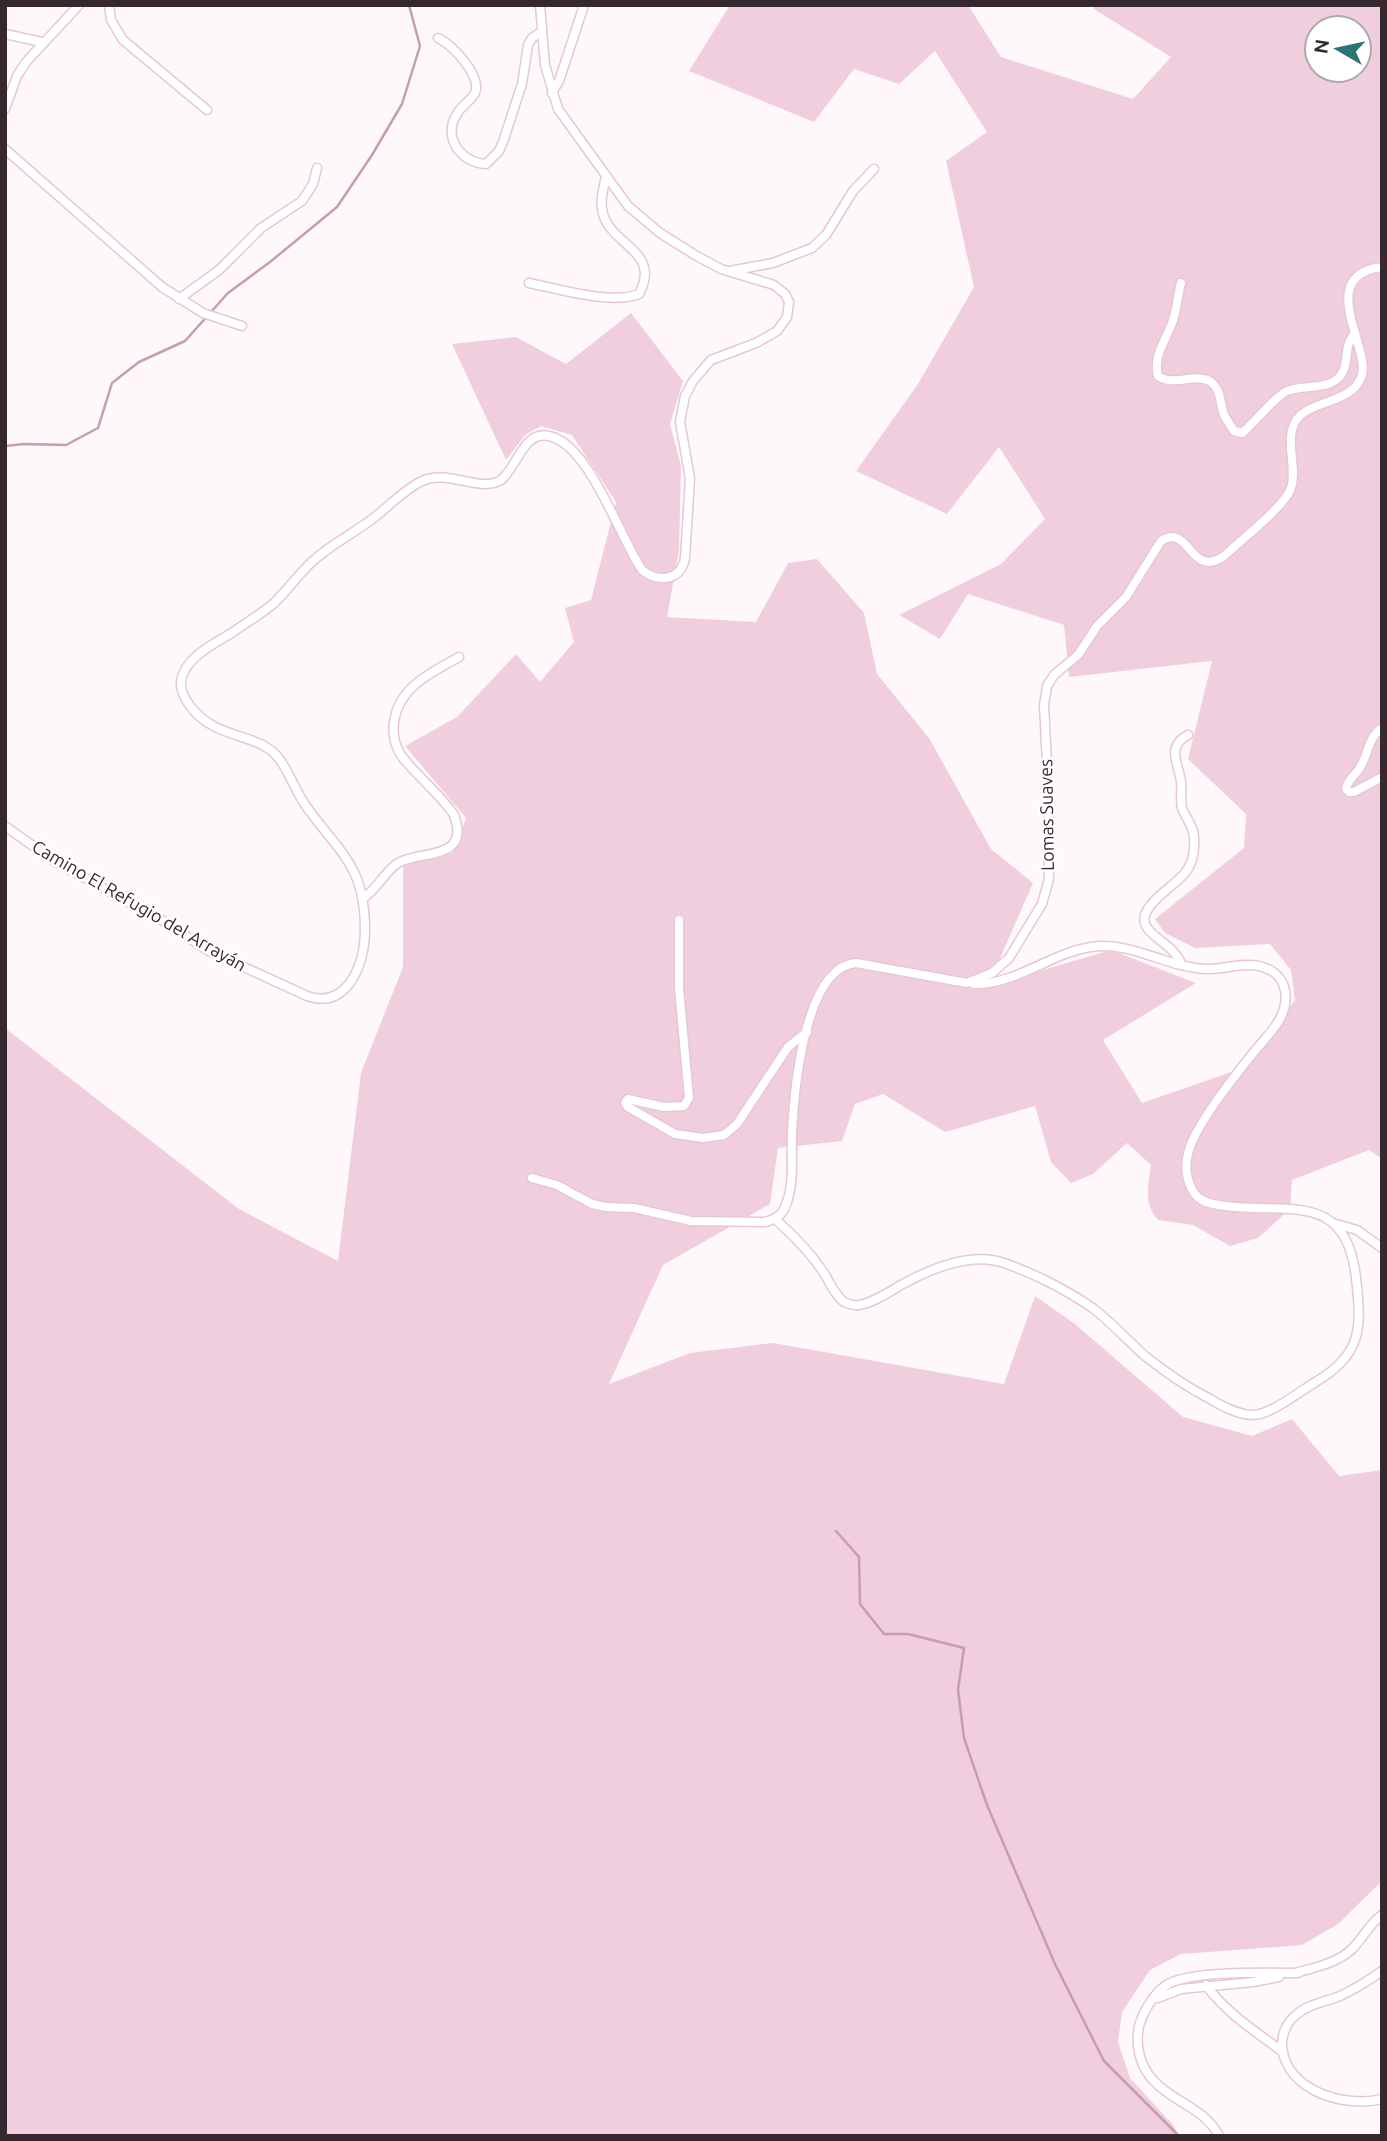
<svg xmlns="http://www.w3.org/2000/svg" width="1387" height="2141" font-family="Ubuntu,sans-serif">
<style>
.green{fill:#f0cede;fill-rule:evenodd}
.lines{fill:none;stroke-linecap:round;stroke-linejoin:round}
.stream{stroke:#c69db1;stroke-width:2.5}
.street-casing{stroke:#e6c7d6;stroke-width:11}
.street{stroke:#fff;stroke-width:8}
.labels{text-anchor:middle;stroke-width:5;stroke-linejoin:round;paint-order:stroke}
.street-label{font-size:18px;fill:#35292f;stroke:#fff}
</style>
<rect width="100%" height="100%" fill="#fff8fb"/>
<path class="green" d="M730,5h238l33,52 132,42 38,-42 -77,-48v-4h288v1154l-13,-9 -77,30 -2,29 -32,29 -28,8 -37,-21 -35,-5c-15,-18 -10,-33 -7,-55l-24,-22 -34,31 -22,9 -20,-21 -16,-56 -90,26 -62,-38 -28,10 -13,37 -64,7 -8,56 -107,61 -54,119 81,-31 83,-10 231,41 31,-88 40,28 108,93 69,19 40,-17 47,57 43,-6v411l-44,43 -36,21 -121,9 -31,16 -28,42 -4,30 12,36 44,48 4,10h-1173v-1108l234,181 99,52 23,-188 42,-106v-103l50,-11 13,-35 -61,-72 52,-29 59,-63 24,28 34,-40 -9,-34 26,-8 25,-98 -44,-67 -31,-9 -16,9 -19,25 -54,-116 64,-7 50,27 65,-51 52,68 -13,43 11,42 -2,84 -12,67 89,5 32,-59 29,-4 47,54 13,61 52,64 62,111 42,34 -45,103 123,-36 85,33 -93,57 39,63 101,-35 52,-68 -4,-30 -21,-26 -75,4 -30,-15 -10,-14 89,-71 2,-34 -58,-55 24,-98 -143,16 -5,-52 -96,-31 -28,45 -41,-24 102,-51 44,-45 -46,-72 -52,67 -91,-43 62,-87 56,-97 -28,-126 41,-29 -52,-81 -36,33 -45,-15 -40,53 -125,-51zM1317,28h42v42h-42z"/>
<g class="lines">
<g class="stream">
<path d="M5,446l19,-2 42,1 32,-17 14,-45 27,-21 46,-21 43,-48 42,-31 67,-55 35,-52 30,-51 18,-58 -11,-41"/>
<path d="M836,1531l23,26 1,47 24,30h24l56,14 -6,42 6,48 23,67 68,159 49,97 75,75"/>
</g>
<defs>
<g id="street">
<path d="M109,5l2,15 12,20 84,70"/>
<path d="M5,34l37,8"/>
<path d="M438,38c14,6 44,38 37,55 -4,8 -14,13 -18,21 -15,23 4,49 29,50l13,-13 4,-9 19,-58 6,-39 4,-7 9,-6"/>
<path d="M552,93l7,-12 25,-76"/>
<path d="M5,109l12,-33 9,-14 53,-57"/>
<path d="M5,149l157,138 41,26 39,13"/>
<path d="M730,271l43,-8 39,-15 14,-13 27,-44 21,-22"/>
<path d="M529,283c29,6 83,22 110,11 24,-45 -32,-48 -37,-85 -2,-11 2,-22 4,-33"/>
<path d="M1181,283c-3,11 -4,23 -7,34 -5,20 -22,37 -16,59 16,11 39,-4 53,6 10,8 9,20 12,30 2,7 8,13 11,19l8,2c14,-11 34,-39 48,-43 16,-5 40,0 51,-15 9,-12 2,-29 13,-40"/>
<path d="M179,299l40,-29 42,-42 41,-27 11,-17 4,-16"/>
<path d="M1382,728c-15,10 -13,27 -23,41 -5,8 -12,11 -13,20l3,3h5l28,-15"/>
<path d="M5,826l49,35 111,61 42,28 100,46c17,6 31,2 42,-12 12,-16 16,-37 16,-56 -1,-64 -25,-74 -59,-122 -10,-14 -16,-32 -26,-46 -20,-29 -63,-18 -90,-54 -5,-7 -10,-16 -9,-25 3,-22 32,-37 49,-47 14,-10 30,-19 44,-31 14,-13 25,-30 40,-43 19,-17 42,-28 61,-43 15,-12 30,-28 47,-36 25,-12 59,12 79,-1 16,-12 22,-50 48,-44 40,8 71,102 93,134 16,13 39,11 43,-12l5,-80 -10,-56 5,-26 8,-15 18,-21 45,-17 21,-12 10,-14 2,-15 -4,-8 -11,-9 -53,-16 -26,-14 -35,-22 -32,-27 -70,-97 -13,-44 -5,-60"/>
<path d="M363,898c15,-9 21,-26 35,-35 23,-13 73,-2 56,-48 -14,-21 -35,-37 -51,-57 -7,-9 -11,-23 -9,-35 4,-36 37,-50 65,-66"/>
<path d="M679,920v68l10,110 -5,8 -20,1 -36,-8 -3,4 3,4 47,27 28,4 21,-3 13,-11 51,-77 19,-15"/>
<path d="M1182,965c-9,-21 -27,-24 -36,-39 -10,-19 29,-40 39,-53 8,-10 10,-23 9,-35 0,-12 -8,-19 -12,-30 -2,-8 0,-18 -1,-27 -3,-18 -15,-35 7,-46"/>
<path d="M532,1178l25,7 35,19 14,3 28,1 57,13 74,1c8,-2 17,-6 20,-15 10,-22 6,-50 7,-74 2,-41 12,-166 64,-170l111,20 25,-10 17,-15 33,-54 7,-25 -1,-96 -4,-78 3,-19 7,-11 24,-20 19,-29 29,-29 35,-56c29,-19 29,39 63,15 15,-14 62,-51 67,-68 7,-21 -8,-50 6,-69 16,-20 56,-15 65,-44 8,-28 -47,-100 20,-108"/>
<path d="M775,1219c17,15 34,32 47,51 7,10 12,25 22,32 5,2 10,4 15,3 14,-2 30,-13 42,-20 29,-16 70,-34 103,-22 29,10 65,28 90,46 18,14 34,32 51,47 20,16 42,31 65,43 12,7 28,16 43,16 17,0 46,-23 61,-32 48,-29 48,-53 42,-105 -10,-91 -72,-62 -137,-73 -14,-2 -24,-6 -29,-20 -4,-10 -5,-21 -2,-31 5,-25 45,-76 62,-97 15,-20 40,-39 35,-66 -2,-14 -13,-22 -26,-25 -18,-4 -36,4 -54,3 -39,-2 -74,-28 -114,-22 -40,6 -76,38 -117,37"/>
<path d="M1336,1224l21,6 25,18"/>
<path d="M1382,1971c-14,10 -27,18 -42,25 -15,6 -32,8 -44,19 -10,8 -15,21 -14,33 6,44 64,60 100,51"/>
<path d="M1295,1973c18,-5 43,-10 57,-24 11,-11 17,-25 30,-34"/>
<path d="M1206,1985c19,27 50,47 77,67"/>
<path d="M1158,1998l23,-9 72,-7 26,-5"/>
<path d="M1219,2136c-14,-28 -45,-33 -65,-55 -14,-14 -19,-35 -15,-55 4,-14 14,-31 26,-40 21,-16 104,-13 133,-13"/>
</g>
</defs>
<use href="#street" class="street-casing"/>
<use href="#street" class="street"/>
</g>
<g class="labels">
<g class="street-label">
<text transform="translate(1047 815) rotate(-91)" y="6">Lomas Suaves</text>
<text transform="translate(139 906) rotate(30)" y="6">Camino El Refugio del Arrayán</text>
</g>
</g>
<rect width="1387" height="2141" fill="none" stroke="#35292f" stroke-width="14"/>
<g transform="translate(1338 49) rotate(279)"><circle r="33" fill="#ffffff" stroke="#aea9ac" stroke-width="2"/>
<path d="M0-5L12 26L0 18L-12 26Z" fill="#2b7574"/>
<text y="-10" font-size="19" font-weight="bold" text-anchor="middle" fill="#35292f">N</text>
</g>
</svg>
